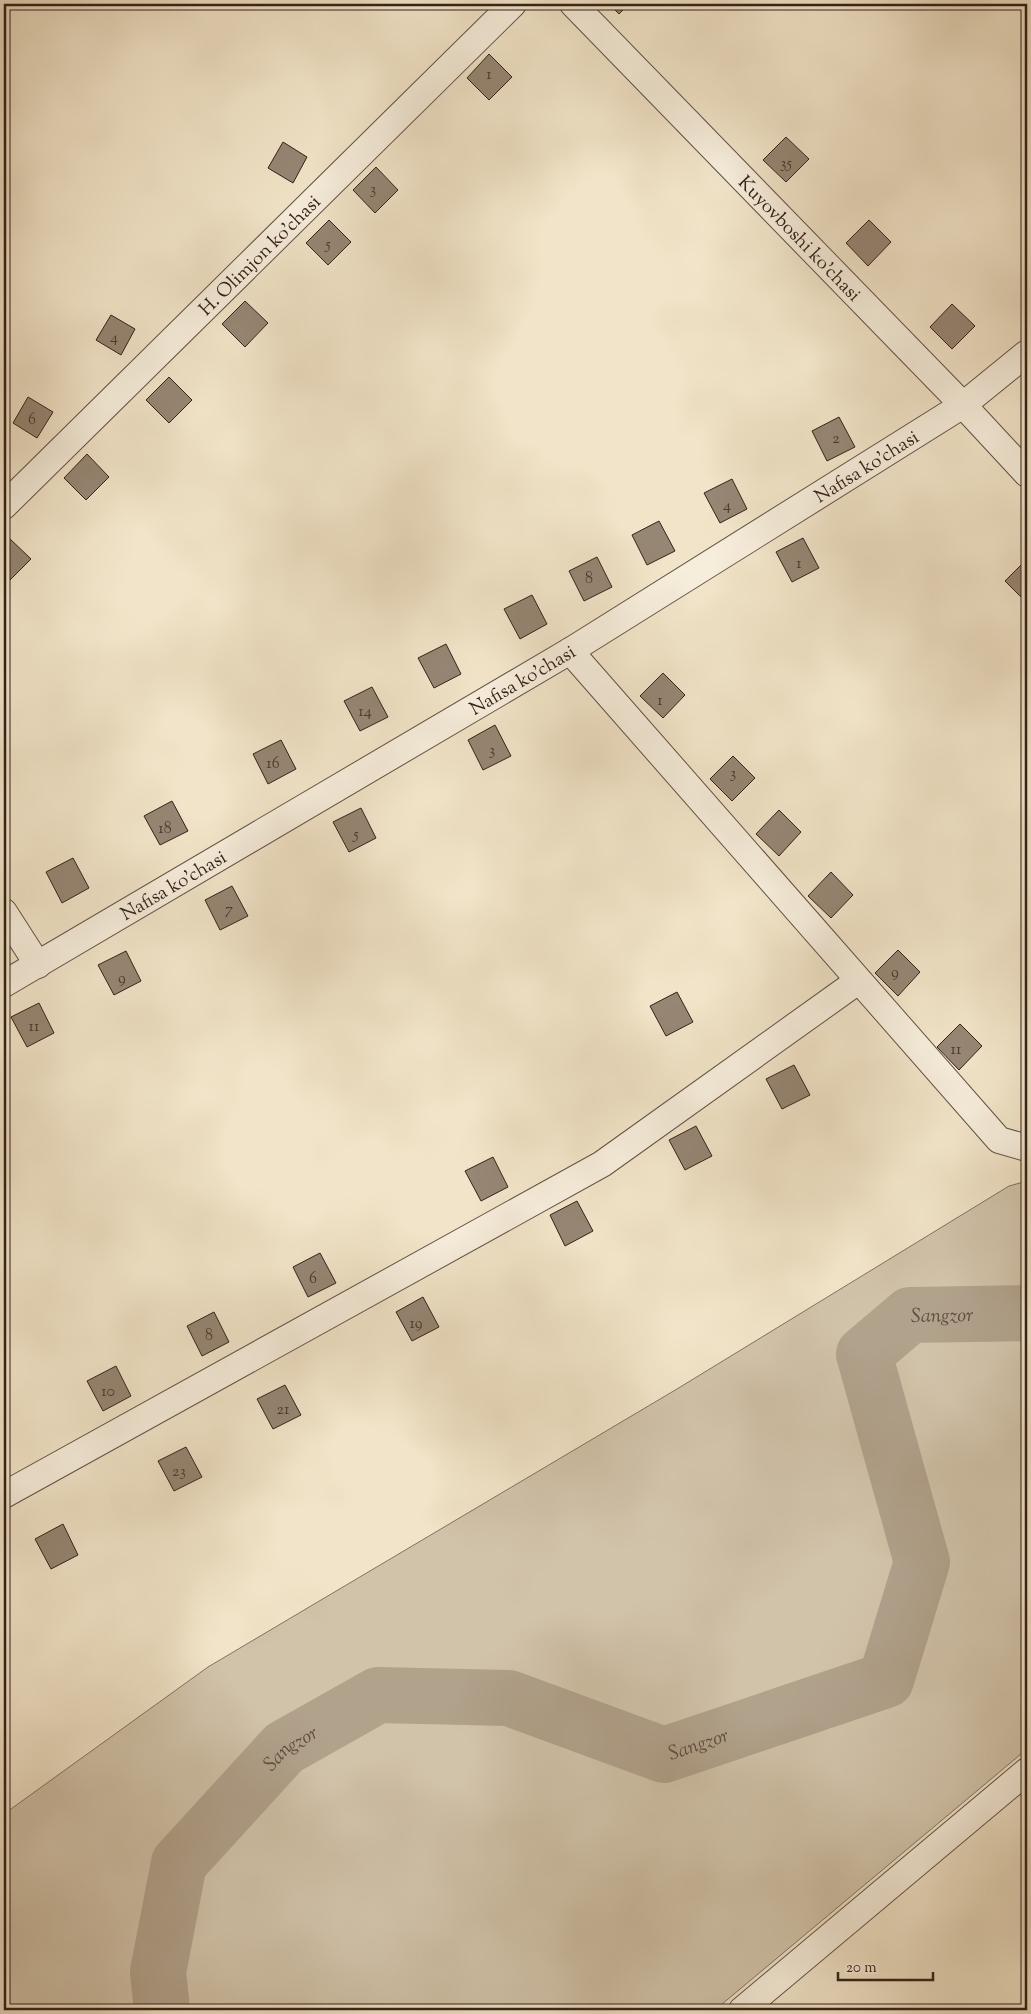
<svg xmlns="http://www.w3.org/2000/svg" width="1031" height="2014" font-family="'Sorts Mill Goudy',serif">
<style>
.green{fill:#d1c3aa;stroke:#827261}
.lines{fill:none;stroke-linecap:round;stroke-linejoin:round}
.river{stroke:#b1a28c;stroke-width:56}
.building{fill:#968674;stroke:#342118}
.street-casing{stroke:#635244;stroke-width:28}
.street{stroke:#f6eddb;stroke-width:26}
.labels{text-anchor:middle;stroke-width:4;stroke-linejoin:round;paint-order:stroke}
.number-label{font-size:16px;fill:#4c3a2f}
.street-label{font-size:19px;fill:#342118;stroke:#f6eddb}
.water-label{font-size:20px;font-style:italic;fill:#604e41;stroke:#f6eddb}
</style>
<rect width="100%" height="100%" fill="#f1e4c8"/>
<filter id="stains"><feTurbulence type="fractalNoise" baseFrequency=".004" numOctaves="4"/><feColorMatrix values="0 0 0 0 .2 0 0 0 0 .09 0 0 0 0 .02 0 0 0 .5 -.17"/></filter>
<radialGradient id="worn" r=".72"><stop offset=".6" stop-color="#630" stop-opacity="0"/><stop offset="1" stop-color="#630" stop-opacity=".3"/></radialGradient>
<path class="green" d="M1027,1181v568l-312,261h-711v-196l204,-147 469,-278 332,-203z"/>
<g class="lines">
<path class="river" id="s1" d="M162,2010l-4,-38 21,-109 105,-115 94,-53 131,3 155,57 222,-75 36,-118 -58,-208 46,-39 117,-2"/>
</g>
<g class="building">
<path d="M609,4h20l-10,10z"/>
<path d="M489,54l23,23 -23,23 -22,-22z"/>
<path d="M786,137l23,22 -23,23 -23,-22z"/>
<path d="M283,142l24,15 -14,26 -25,-15z"/>
<path d="M376,167l22,23 -23,23 -22,-23z"/>
<path d="M329,220l22,22 -23,23 -22,-22z"/>
<path d="M869,220l22,22 -23,24 -22,-23z"/>
<path d="M245,301l23,22 -23,24 -23,-23z"/>
<path d="M952,304l23,22 -23,23 -22,-22z"/>
<path d="M111,315l24,14 -14,26 -25,-15z"/>
<path d="M169,377l23,23 -23,23 -23,-23z"/>
<path d="M28,397l25,15 -16,26 -24,-15z"/>
<path d="M839,417l16,30 -28,14 -15,-30z"/>
<path d="M87,454l22,23 -23,23 -22,-22z"/>
<path d="M732,479l15,30 -27,14 -16,-30z"/>
<path d="M659,521l16,30 -28,14 -15,-30z"/>
<path d="M8,537l23,22 -23,23 -4,-3v-38z"/>
<path d="M803,538l16,30 -27,14 -16,-30z"/>
<path d="M597,557l15,30 -28,14 -15,-30z"/>
<path d="M1027,559v44l-22,-22z"/>
<path d="M532,595l15,29 -27,15 -16,-30z"/>
<path d="M446,644l15,30 -27,14 -16,-30z"/>
<path d="M663,673l22,22 -22,23 -23,-22z"/>
<path d="M372,687l16,30 -28,14 -16,-30z"/>
<path d="M495,725l16,31 -28,14 -15,-30z"/>
<path d="M281,740l15,29 -28,15 -15,-30z"/>
<path d="M733,756l22,22 -23,23 -22,-22z"/>
<path d="M172,801l16,30 -28,14 -16,-29z"/>
<path d="M361,808l15,30 -27,14 -16,-30z"/>
<path d="M779,810l22,22 -22,24 -23,-22z"/>
<path d="M73,858l16,30 -27,15 -16,-31z"/>
<path d="M831,872l22,23 -22,23 -23,-22z"/>
<path d="M232,886l16,30 -28,14 -15,-30z"/>
<path d="M898,950l22,22 -22,24 -23,-23z"/>
<path d="M126,951l15,30 -27,14 -16,-30z"/>
<path d="M677,992l16,30 -27,14 -16,-30z"/>
<path d="M39,1003l15,30 -27,14 -16,-30z"/>
<path d="M960,1024l22,22 -23,24 -22,-23z"/>
<path d="M794,1065l16,30 -28,14 -16,-30z"/>
<path d="M696,1126l16,30 -27,14 -16,-30z"/>
<path d="M493,1157l15,30 -27,14 -16,-30z"/>
<path d="M577,1201l16,30 -28,15 -15,-31z"/>
<path d="M320,1253l16,30 -28,14 -15,-30z"/>
<path d="M423,1297l16,30 -27,14 -16,-29z"/>
<path d="M214,1312l15,30 -27,14 -15,-30z"/>
<path d="M116,1366l15,30 -28,15 -16,-30z"/>
<path d="M285,1385l16,30 -28,14 -16,-30z"/>
<path d="M186,1447l16,30 -28,14 -16,-30z"/>
<path d="M63,1524l15,31 -27,14 -16,-30z"/>
</g>
<g class="lines">
<defs>
<g id="street">
<path id="s2" d="M573,4l390,401 64,69"/>
<path id="s3" d="M4,506l509,-502"/>
<path d="M570,651l429,489 28,8"/>
<path d="M4,912l34,53"/>
<path id="s4" d="M4,984l566,-333 393,-246 64,-52"/>
<path d="M4,1495l598,-331 256,-183"/>
<path d="M742,2010l285,-239"/>
</g>
</defs>
<use href="#street" class="street-casing"/>
<use href="#street" class="street"/>
</g>
<g class="labels">
<g class="number-label">
<text x="489" y="79">1</text>
<text x="786" y="168">35</text>
<text x="373" y="194">3</text>
<text x="328" y="249">5</text>
<text x="114" y="342">4</text>
<text x="32" y="424">6</text>
<text x="836" y="443">2</text>
<text x="727" y="510">4</text>
<text x="799" y="568">1</text>
<text x="589" y="583">8</text>
<text x="660" y="705">1</text>
<text x="365" y="716">14</text>
<text x="492" y="755">3</text>
<text x="273" y="768">16</text>
<text x="733" y="778">3</text>
<text x="165" y="833">18</text>
<text x="356" y="839">5</text>
<text x="229" y="914">7</text>
<text x="895" y="977">9</text>
<text x="122" y="983">9</text>
<text x="34" y="1031">11</text>
<text x="956" y="1054">11</text>
<text x="313" y="1283">6</text>
<text x="416" y="1328">19</text>
<text x="209" y="1340">8</text>
<text x="108" y="1396">10</text>
<text x="283" y="1414">21</text>
<text x="179" y="1476">23</text>
</g>
<g class="street-label">
<text dy="7" stroke="none"><textPath href="#s2" startOffset="326">Kuyovboshi ko'chasi</textPath></text>
<text dy="7" stroke="none"><textPath href="#s3" startOffset="358">H. Olimjon ko'chasi</textPath></text>
<text dy="7" stroke="none"><textPath href="#s4" startOffset="1006">Nafisa ko'chasi</textPath></text>
<text dy="7" stroke="none"><textPath href="#s4" startOffset="601">Nafisa ko'chasi</textPath></text>
<text dy="7" stroke="none"><textPath href="#s4" startOffset="196">Nafisa ko'chasi</textPath></text>
</g>
<g class="water-label">
<text dy="7" stroke="none"><textPath href="#s1" startOffset="1375">Sangzor</textPath></text>
<text dy="7" stroke="none"><textPath href="#s1" startOffset="745">Sangzor</textPath></text>
<text dy="7" stroke="none"><textPath href="#s1" startOffset="310">Sangzor</textPath></text>
</g>
</g>
<rect width="1031" height="2014" fill="none" stroke="#f1e4c8" stroke-width="20"/>
<rect x="5" y="5" width="1021" height="2004" fill="none" stroke="#342118" stroke-width="2.5"/>
<rect x="10" y="10" width="1011" height="1994" fill="none" stroke="#342118"/>
<path d="M838 1972v8h95v-8" fill="none" stroke="#342118" stroke-width="2.5"/>
<text x="846" y="1972" font-size="15" fill="#342118" stroke="#f6eddb" stroke-width="4" paint-order="stroke">20 m</text>
<rect width="100%" height="100%" filter="url(#stains)"/>
<rect width="100%" height="100%" fill="url(#worn)"/>
</svg>
